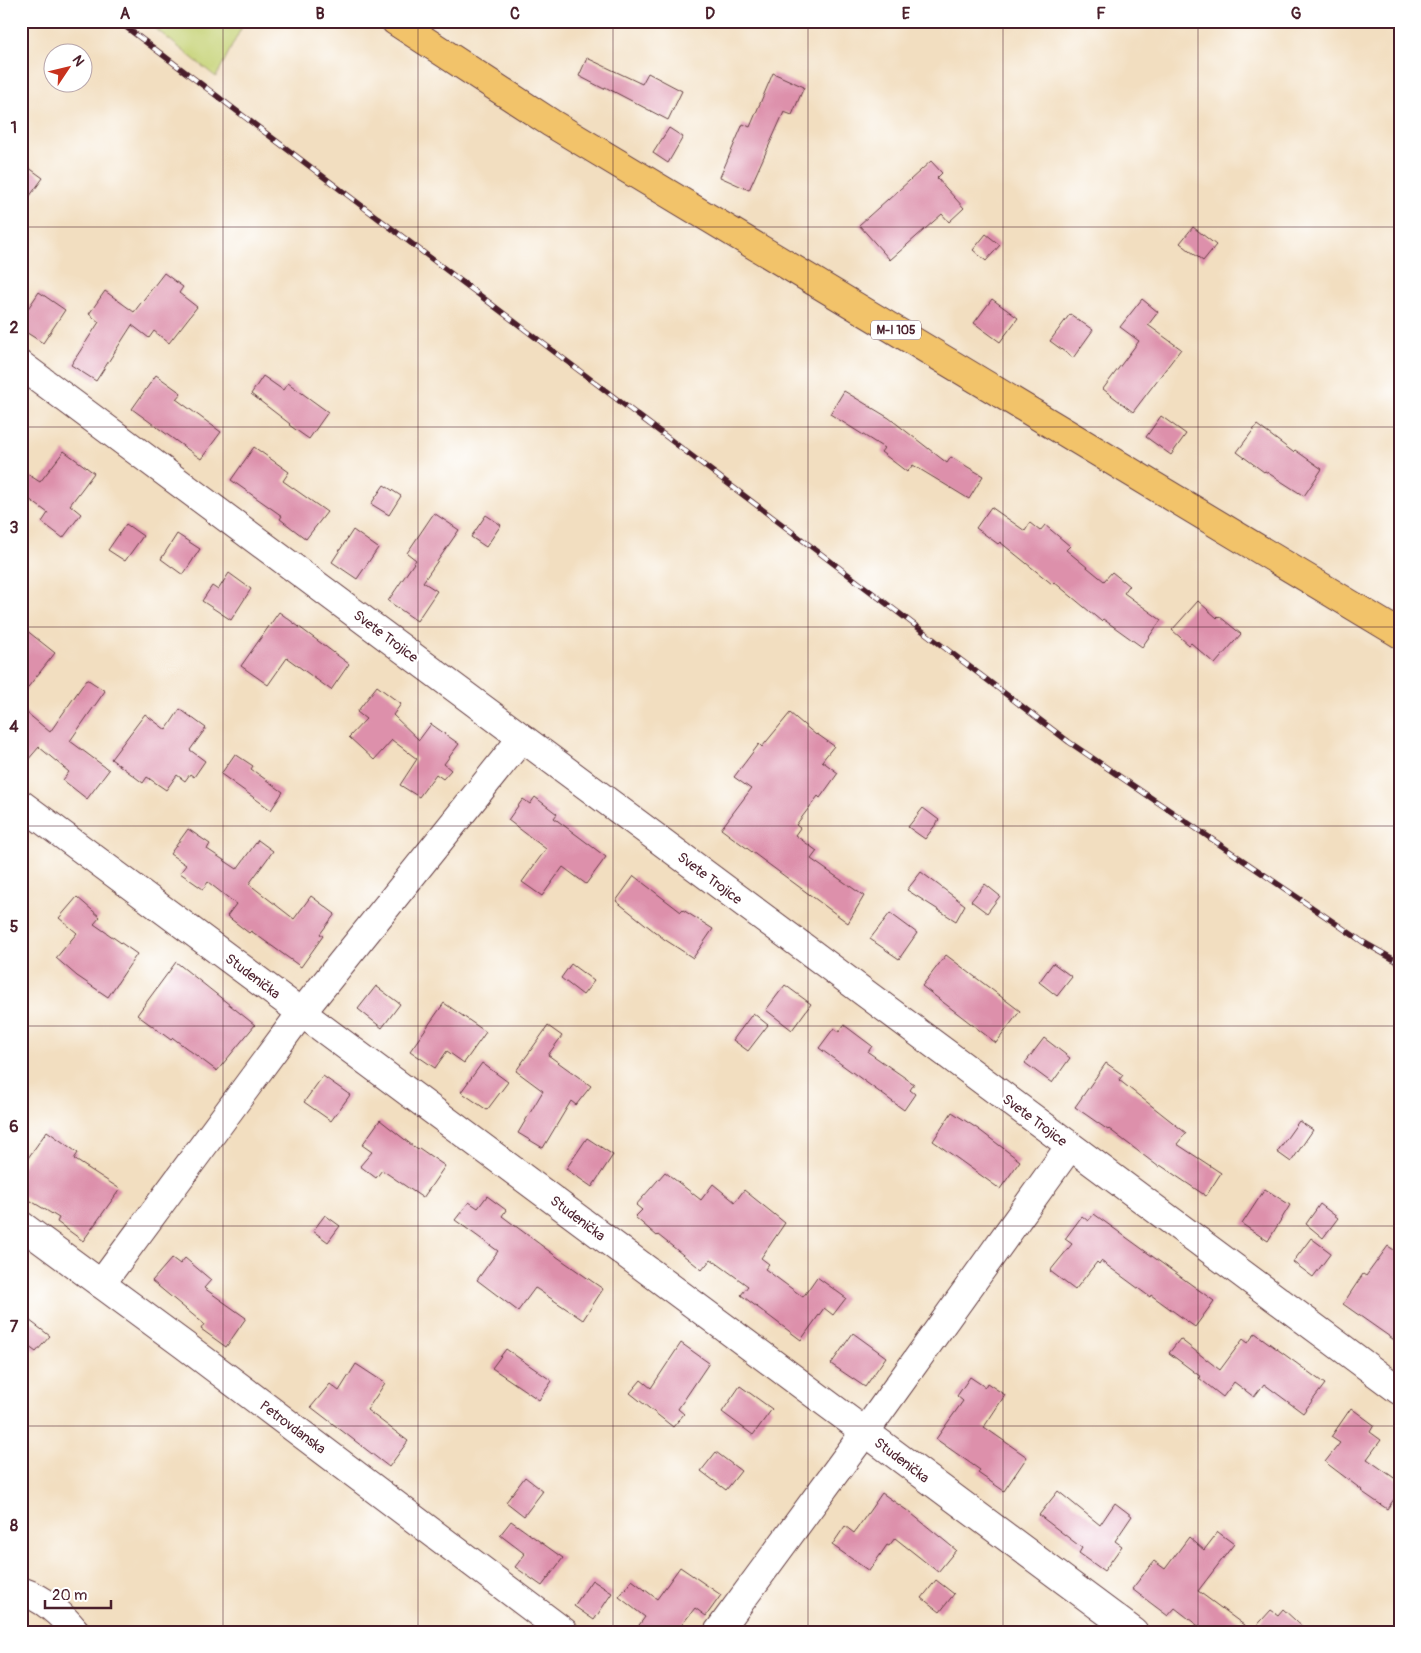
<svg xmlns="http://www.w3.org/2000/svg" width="1421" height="1653" font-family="Pangolin,sans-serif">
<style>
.green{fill:#c4d173;stroke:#87784f}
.building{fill:#dd90ab}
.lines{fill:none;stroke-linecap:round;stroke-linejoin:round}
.minor-casing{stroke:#633c41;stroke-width:30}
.major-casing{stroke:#633c41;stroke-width:30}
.minor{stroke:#fff;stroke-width:28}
.major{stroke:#f2c36a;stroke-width:28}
.rail-casing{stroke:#4a1f2b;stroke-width:5.5}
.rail{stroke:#fff;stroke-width:4;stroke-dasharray:11;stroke-linecap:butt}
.grid{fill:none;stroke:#4a1f2b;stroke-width:1;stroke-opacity:0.55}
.labels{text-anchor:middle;stroke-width:5;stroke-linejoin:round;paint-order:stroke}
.shield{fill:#fff;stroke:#80626b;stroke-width:1}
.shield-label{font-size:12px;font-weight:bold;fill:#4a1f2b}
.street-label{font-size:14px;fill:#4a1f2b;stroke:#fff}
.neatline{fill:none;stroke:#4a1f2b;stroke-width:2}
.grid-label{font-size:16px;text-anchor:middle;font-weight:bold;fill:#4a1f2b}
</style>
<rect width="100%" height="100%" fill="#fff"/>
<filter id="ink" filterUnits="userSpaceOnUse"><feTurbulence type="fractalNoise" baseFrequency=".02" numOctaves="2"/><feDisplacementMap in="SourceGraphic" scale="10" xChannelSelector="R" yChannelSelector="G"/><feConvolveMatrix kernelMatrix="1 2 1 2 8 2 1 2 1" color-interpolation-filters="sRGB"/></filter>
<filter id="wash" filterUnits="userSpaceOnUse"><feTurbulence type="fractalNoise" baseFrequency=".0096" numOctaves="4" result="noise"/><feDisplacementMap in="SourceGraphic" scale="20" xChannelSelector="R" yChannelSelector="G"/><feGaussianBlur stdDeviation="1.12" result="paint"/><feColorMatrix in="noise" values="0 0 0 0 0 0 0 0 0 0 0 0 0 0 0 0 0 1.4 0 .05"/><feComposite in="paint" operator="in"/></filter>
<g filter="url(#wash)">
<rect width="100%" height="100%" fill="#f2dec0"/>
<path class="green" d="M146,21h99l-29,56z"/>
<g id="blocks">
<g class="building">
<path d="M587,58l55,26 6,-11 34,18 -14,29 -63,-33 -1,2 -25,-13z"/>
<path d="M773,73l31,14 -12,28 -8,-3 -35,78 -29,-13 23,-53 7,3z"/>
<path d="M669,128l14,9 -15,26 -15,-10z"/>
<path d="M931,161l11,12 -5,5 27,30 -15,14 -7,-8 -52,46 -31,-35 29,-26v1z"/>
<path d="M21,162l22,16 -22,30z"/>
<path d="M1193,227l23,18 -13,16 -23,-18z"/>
<path d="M986,234l14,11 -14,16 -13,-11z"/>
<path d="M164,273l19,14 -4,6 18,14 -28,36 -15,-12 -5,7 -17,-13 -36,56 -25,-16 28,-43 -10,-8 16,-23 29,21z"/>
<path d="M39,292l26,18 -22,33 -22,-14v-10z"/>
<path d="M992,299l26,19 -18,24 -26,-19z"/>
<path d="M1142,299l16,13 -10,13 33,24 -48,63 -30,-23 36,-48 -19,-14z"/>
<path d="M1070,314l23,16 -20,28 -23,-17z"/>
<path d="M156,375l25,18 -5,6 45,33 -20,27 -69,-50z"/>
<path d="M263,376l20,14 5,-7 40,29 -19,27 -20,-14 1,-1 -39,-30z"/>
<path d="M844,391l45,27 58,45 4,-6 32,19 -14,23 -56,-34 -6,7 -26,-20 3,-4 -54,-34z"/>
<path d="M1161,416l25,18 -15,21 -25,-18z"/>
<path d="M1257,425l36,27 2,-2 27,19 -18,27 -39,-25 -1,1 -27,-20z"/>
<path d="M254,447l35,25 -6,9 44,31 -21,27 -26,-20 2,-3 -51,-36z"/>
<path d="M64,451l30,22 -24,32 11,9 -18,24 -21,-16 6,-9 -27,-20v-23l19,12z"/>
<path d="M384,485l17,11 -12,19 -18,-11z"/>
<path d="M991,507l34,24 5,-8 10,8 5,-6 25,21 -4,4 38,31 8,-9 17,14 -5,7 37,27 -19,27 -39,-28 -2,2 -47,-39 -2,2 -52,-42 -2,2 -22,-16z"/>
<path d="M434,513l25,17 -36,52 14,9 -20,30 -29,-20 28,-41 -9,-7z"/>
<path d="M486,515l15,10 -15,22 -15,-10z"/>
<path d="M126,524l17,12 -18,25 -17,-11z"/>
<path d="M353,530l25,18 -21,31 -25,-17z"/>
<path d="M177,534l23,15 -17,26 -22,-16z"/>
<path d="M229,573l22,16 -20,31 -29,-19 10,-15 6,4z"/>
<path d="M1198,601l19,17 2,-2 22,18 -26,30 -24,-21 -2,2 -17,-15z"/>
<path d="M279,612l70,52 -18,26 -44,-32 -19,27 -27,-19z"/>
<path d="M21,626l34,27 -34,43z"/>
<path d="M87,679l18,12 -35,50 39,29 -22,29 -24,-19 6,-8 -30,-25 -18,21v-60l29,24z"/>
<path d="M377,686l24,18 -8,11 26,25 12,-16 28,20 -15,20 7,6 -8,9 -7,-5 -17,23 -19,-12 17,-26 -25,-19 -18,20 -25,-23 17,-18 -9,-7z"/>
<path d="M180,709l26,19 -16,22 15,11 -11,16 -4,-3 -5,7 -8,-6 -11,15 -19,-13 -4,6 -32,-24 34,-45 21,16z"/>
<path d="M790,713l26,22 1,-1 17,12 -12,15 16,12 -18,25 -2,-2 -22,29 4,3 -5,7 22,16 -6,8 53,37 -16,27 -127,-94 30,-40 -17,-12 25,-33 3,3z"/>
<path d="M235,754l18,12 -2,3 32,23 -12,18 -50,-36z"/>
<path d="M535,797l22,17 -3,4 52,39 -20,27 -23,-17 -21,29 -20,-14 24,-33 -38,-29 15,-21 7,5z"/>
<path d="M923,808l16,12 -14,19 -17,-12z"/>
<path d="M188,829l22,15 -3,5 30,20 21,-29 15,11 -24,33 45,35 17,-23 24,18 -15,20 3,2 -22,31 -50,-36 -2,2 -22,-17 9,-12 -28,-22 -5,7 -23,-16 6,-8 -16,-11z"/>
<path d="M921,872l44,33 -9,16 -49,-31z"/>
<path d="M634,876l47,36 2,-2 30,19 -20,29 -29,-19 -48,-38z"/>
<path d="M985,884l15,12 -13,17 -16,-12z"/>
<path d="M77,897l23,20 -6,7 43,30 -29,43 -31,-21 -21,-18 21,-25 -18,-15z"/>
<path d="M890,913l27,20 -18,26 -29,-20z"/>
<path d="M946,955l74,56 -24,32 -74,-57z"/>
<path d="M176,962l79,63 -38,46 -44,-33 -2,2 -34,-25z"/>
<path d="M1053,963l19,14 -15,19 -18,-14z"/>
<path d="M571,964l23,17 -11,14 -22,-17z"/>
<path d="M785,985l26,19 -19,26 -26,-20z"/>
<path d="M376,986l24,18 -18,24 -24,-19z"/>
<path d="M444,1003l42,29 -22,31 -17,-12 -12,17 -25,-17z"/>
<path d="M753,1013l15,12 -20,26 -15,-11z"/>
<path d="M844,1025l28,21 -4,6 46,32 -4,6 5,4 -11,16 -85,-62 15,-20 5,4z"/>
<path d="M548,1026l14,10 -14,19 43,31 -15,19 -5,-4 -28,47 -25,-15 25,-42 -27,-20z"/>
<path d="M1044,1038l26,20 -18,25 -27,-20z"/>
<path d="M482,1063l26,19 -21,28 -26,-18z"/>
<path d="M1106,1063l17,12 -4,5 67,53 -9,11 44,29 -15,23 -46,-31 -1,2 -50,-38 -1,1 -33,-23z"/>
<path d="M323,1076l27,19 -19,26 -27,-19z"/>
<path d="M952,1112l26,17 42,32 -20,28 -67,-48z"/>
<path d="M380,1120l38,30 1,-2 26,18 -22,32 -41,-28 -6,8 -16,-12 12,-14 -10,-7z"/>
<path d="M1299,1121l14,9 -22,32 -14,-10z"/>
<path d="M47,1131l31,22 -4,6 46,30 -37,52 -26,-19 2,-4 -38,-23v-27z"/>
<path d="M587,1138l26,17 -21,32 -26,-18z"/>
<path d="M665,1172l36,28 12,-16 22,18 9,-12 41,33 -24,35 8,6 -4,5 38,28 14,-20 29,21 -13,17 -9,-7 -23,32 -60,-45 7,-9 -37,-27 -9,11 -44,-35 -1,1 -22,-19 7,-7 -6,-5z"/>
<path d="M1265,1189l25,16 -22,36 -26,-17z"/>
<path d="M487,1196l19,14 -4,6 51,38 50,35 -20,31 -46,-31 -2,-1 -17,23 -41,-31 21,-29 -43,-31 14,-18 9,6z"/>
<path d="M1320,1204l18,14 -15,20 -17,-14z"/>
<path d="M1094,1214l120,87 -19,26 -44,-32 -1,2 -49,-36 -2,3 -2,-2 -22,28 -25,-19 22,-27 -7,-5 17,-23 6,5z"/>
<path d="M325,1215l15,11 -12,16 -15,-11z"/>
<path d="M1311,1238l20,15 -18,24 -20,-15z"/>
<path d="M1388,1246l12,8v90l-57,-40 20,-30 3,2z"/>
<path d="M172,1258l8,6 5,-6 26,22 -7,8 42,30 -20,29 -25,-18 3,-5 -52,-43z"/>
<path d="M21,1314l29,22 -14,16 -15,-11z"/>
<path d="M853,1333l33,24 -21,30 -34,-23z"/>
<path d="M1255,1333l70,51 -22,29 -39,-29 -10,13 -20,-15 -11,15 -24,-19 2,-1 -32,-24 11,-14 40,31 23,-31 5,4z"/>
<path d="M681,1343l28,20 -31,46 6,5 -11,13 -43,-34 11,-13 10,8z"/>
<path d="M506,1349l46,32 -13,19 -47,-32z"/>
<path d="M356,1364l29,19 -18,27 41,31 -19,26 -78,-60 19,-23 9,7z"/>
<path d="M970,1377l15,10 2,-4 18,12 -21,32 43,30 -23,34 -26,-18 2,-3 -44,-31 27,-38 -6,-5z"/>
<path d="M740,1386l32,23 -19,26 -31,-23z"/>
<path d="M1351,1408l23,17 -4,7 11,8 -14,19 33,23v9l-13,18 -26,-18 1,-1 -37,-28 15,-19 -9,-6z"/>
<path d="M716,1452l25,19 -15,19 -25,-19z"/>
<path d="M525,1477l18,14 -19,25 -18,-14z"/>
<path d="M1058,1491l42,34 15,-22 17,13 -17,25 7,5 -18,25 -25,-18 3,-5 -43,-33z"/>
<path d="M882,1493l30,21 44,36 -18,22 -43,-34 -6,8 -2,-1 -18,26 -37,-26 13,-19 9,7z"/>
<path d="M511,1521l52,37 -21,28 -27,-19 10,-13 -25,-19z"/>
<path d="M1218,1532l16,12 -36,47 54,40 19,-21 7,5 5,-6 25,23h-102l-31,-24 -7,8 -36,-27 22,-28 11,8 24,-32 15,13z"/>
<path d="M680,1567l41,28 -15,21 -11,-8 -19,24h-42l11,-15 -26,-20 13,-17 25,19z"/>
<path d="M592,1580l20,13 -18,27 -20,-14z"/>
<path d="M936,1580l18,14 -14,18 -18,-14z"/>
</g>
</g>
</g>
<g filter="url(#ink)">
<use href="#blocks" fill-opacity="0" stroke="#633c41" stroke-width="1"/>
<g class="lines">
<defs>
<g id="minor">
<path d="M21,365l1379,1026"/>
<path d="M21,804l1113,828"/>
<path d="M21,1225l163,120 380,287"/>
<path d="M101,1284l201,-272 220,-274"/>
<path d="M21,1591c24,8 39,22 55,41"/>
<path d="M718,1632l147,-200 205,-286"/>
</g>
<path id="major" d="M395,21l156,102 849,511"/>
</defs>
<use href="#minor" class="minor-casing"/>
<use href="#major" class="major-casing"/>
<use href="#minor" class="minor"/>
<use href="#major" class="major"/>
<defs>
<path id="rail" d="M118,21l951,721 294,200 37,21"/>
</defs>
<use href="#rail" class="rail-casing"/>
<use href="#rail" class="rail"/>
</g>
</g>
<path class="grid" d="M223,21v1611M418,21v1611M613,21v1611M808,21v1611M1003,21v1611M1198,21v1611M21,227h1379M21,427h1379M21,627h1379M21,826h1379M21,1026h1379M21,1226h1379M21,1426h1379"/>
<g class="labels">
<rect class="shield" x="871" y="320.5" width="50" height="19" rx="4"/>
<g class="shield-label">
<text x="896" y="334">M-I 105</text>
</g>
<g class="street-label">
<text transform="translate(386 636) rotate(37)" y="5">Svete Trojice</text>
<text transform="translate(710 878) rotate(37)" y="5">Svete Trojice</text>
<text transform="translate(253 976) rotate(37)" y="5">Studenička</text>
<text transform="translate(1035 1120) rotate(37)" y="5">Svete Trojice</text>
<text transform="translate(578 1218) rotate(37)" y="5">Studenička</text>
<text transform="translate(293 1427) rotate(37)" y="5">Petrovdanska</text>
<text transform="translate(902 1460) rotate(37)" y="5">Studenička</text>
</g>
</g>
<rect width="1421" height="1653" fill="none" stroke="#fff" stroke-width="55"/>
<g transform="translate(68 68) rotate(55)"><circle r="24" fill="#ffffff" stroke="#b7a5aa"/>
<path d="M0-4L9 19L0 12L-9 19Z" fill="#c8321e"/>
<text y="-8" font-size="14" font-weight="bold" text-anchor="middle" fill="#4a1f2b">N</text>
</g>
<path d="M45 1600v8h66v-8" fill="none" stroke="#4a1f2b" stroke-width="2.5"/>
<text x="52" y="1600" font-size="15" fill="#4a1f2b" stroke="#ffffff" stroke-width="4" paint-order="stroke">20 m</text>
<rect x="28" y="28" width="1366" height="1598" class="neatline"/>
<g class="grid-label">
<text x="125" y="19">A</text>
<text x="320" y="19">B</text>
<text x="515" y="19">C</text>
<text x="710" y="19">D</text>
<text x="906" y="19">E</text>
<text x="1101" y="19">F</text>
<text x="1296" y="19">G</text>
<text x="14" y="133">1</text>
<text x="14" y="333">2</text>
<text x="14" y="533">3</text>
<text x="14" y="732">4</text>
<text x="14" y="932">5</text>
<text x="14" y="1132">6</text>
<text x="14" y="1332">7</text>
<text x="14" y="1531">8</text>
</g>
</svg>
